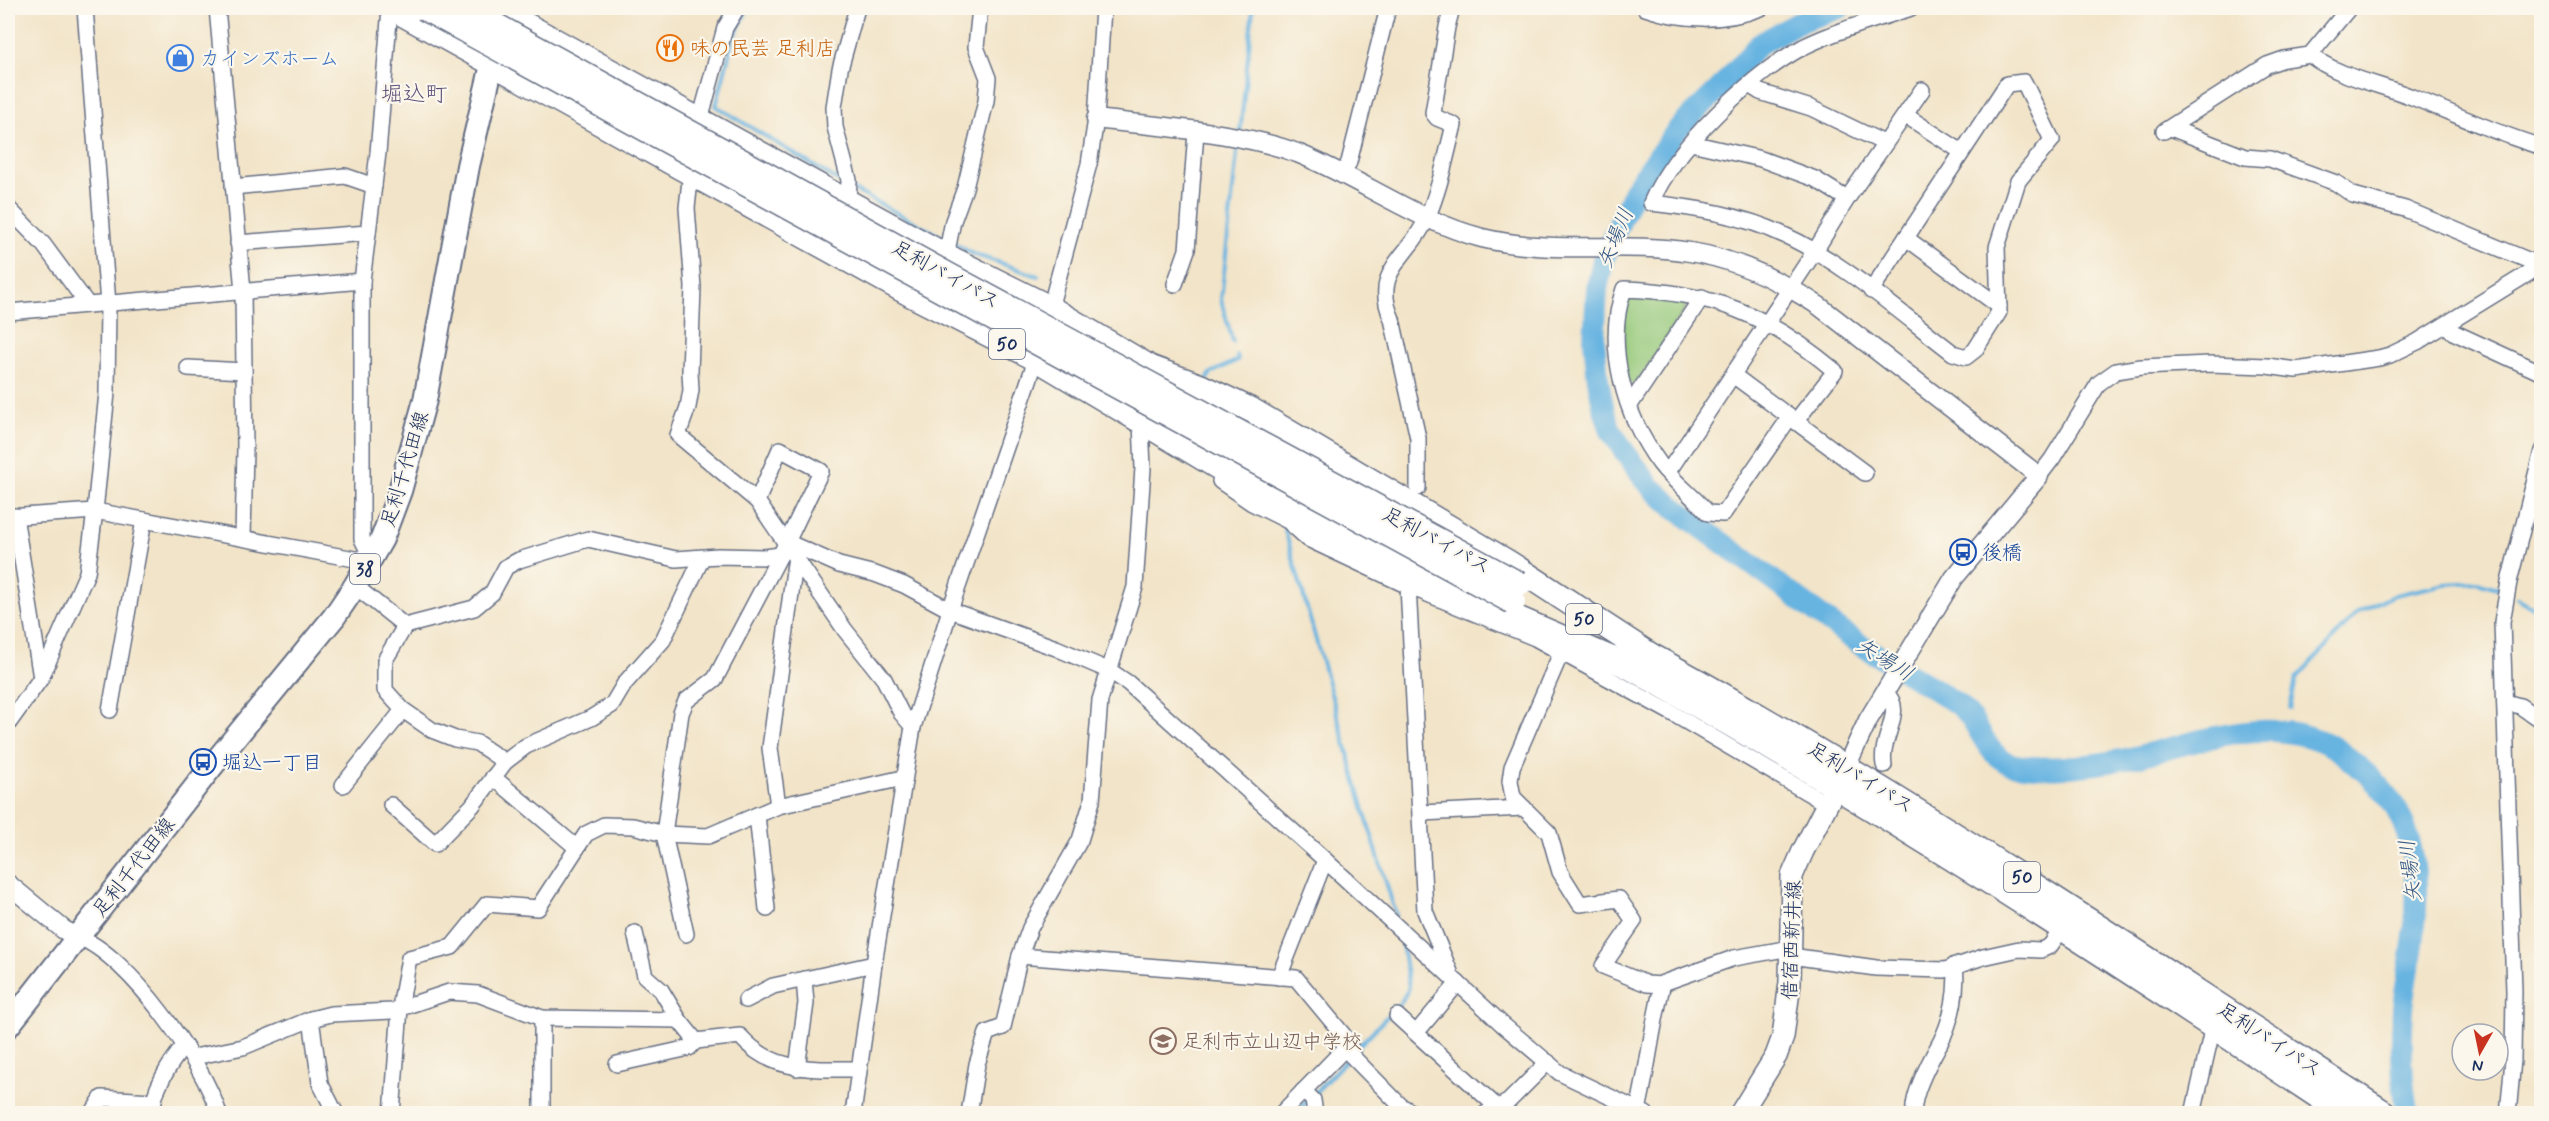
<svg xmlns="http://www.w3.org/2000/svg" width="2549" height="1121" font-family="Mynerve,'Klee One',sans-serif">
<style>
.green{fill:#94c879;stroke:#587c6c;stroke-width:1.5}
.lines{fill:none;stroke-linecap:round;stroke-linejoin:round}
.stream{stroke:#68b4e1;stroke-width:4}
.river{stroke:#68b4e1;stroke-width:22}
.minor-casing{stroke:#666e83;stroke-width:18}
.tertiary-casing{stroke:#666e83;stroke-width:21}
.secondary-casing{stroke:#666e83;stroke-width:24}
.primary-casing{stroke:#666e83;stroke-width:26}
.trunk-casing{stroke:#666e83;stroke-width:27}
.minor{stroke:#fff;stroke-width:15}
.tertiary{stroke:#fff;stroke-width:18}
.secondary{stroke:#fff;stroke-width:21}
.primary{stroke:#fff;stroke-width:22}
.trunk{stroke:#fff;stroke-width:24}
.trunk-bridge-casing{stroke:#666e83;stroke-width:27;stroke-linecap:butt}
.trunk-bridge{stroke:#fff;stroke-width:24}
.labels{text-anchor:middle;stroke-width:4.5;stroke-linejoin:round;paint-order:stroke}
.shield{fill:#fbf7ec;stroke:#5e6b89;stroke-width:1.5}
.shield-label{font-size:18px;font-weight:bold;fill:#1b2f5e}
.food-label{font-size:20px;fill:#c56008;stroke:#fbf7ec;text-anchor:start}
.shop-label{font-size:20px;fill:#366cbe;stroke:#fbf7ec;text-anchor:start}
.street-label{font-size:20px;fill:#1b2f5e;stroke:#fbf7ec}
.transit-label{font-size:20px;fill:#164399;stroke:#fbf7ec;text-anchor:start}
.education-label{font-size:20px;fill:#785e54;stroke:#fbf7ec;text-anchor:start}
.water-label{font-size:21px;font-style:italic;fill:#325785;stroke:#fbf7ec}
.quarter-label{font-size:22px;fill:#5d5079;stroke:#fbf7ec}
</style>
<rect width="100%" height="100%" fill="#fbf7ec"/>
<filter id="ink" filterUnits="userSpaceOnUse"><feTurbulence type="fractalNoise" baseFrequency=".0167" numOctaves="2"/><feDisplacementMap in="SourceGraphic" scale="12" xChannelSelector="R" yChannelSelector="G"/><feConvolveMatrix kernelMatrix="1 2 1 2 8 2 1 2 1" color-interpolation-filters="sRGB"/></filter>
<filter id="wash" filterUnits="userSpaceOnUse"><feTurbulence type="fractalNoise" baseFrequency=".008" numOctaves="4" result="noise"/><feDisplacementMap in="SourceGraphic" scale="24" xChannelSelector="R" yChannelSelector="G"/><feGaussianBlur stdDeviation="1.35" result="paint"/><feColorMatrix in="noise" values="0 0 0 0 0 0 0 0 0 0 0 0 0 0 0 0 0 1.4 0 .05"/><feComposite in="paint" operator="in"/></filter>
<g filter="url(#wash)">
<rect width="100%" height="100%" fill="#f2e4c8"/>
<path class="green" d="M1632,294l51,4 3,10 -50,76 -10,-2 -5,-36 4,-45z"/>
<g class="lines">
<g class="stream">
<path d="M748,8l-15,31 -17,67 129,79"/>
<path d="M1240,134l13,-126"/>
<path d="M852,189l94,50"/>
<path d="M952,242l21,12 65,22"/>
<path d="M1233,342l-12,-42 17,-156"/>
<path d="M1206,381l5,-8 27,-13 -1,-4"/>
<path d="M1283,523l82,291 31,101"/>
<path d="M2517,598l25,14"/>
<path d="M2290,708l6,-29 62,-67 37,-17 50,-11 32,-2 24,7"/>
<path d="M2287,733l2,-11"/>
<path d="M1353,1052l48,-50 8,-14 -7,-43"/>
<path d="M1312,1096l36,-38"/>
<path d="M1295,1114l12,-13"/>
</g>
<path class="river" d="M1840,8l-36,12 -45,24 -39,44 -42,41 -43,59 -32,72 -6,29 -3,51 4,40 5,26 8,25 15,23 25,33 20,18c41,30 81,60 122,90 21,16 43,33 65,48 33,21 67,39 99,61 24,16 27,56 59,61 36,6 74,1 110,-6 66,-14 144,-49 209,-11 8,5 16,12 23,18 14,12 29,27 38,43 21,36 23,86 18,125 -2,25 -9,50 -11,75 -2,30 -2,76 5,105"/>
</g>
</g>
<g filter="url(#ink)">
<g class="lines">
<defs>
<g id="minor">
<path d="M217,8l26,283 2,157 -2,90"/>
<path d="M1645,8c38,13 79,14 116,0"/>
<path d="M2310,55c31,23 67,28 102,42 43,17 85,37 130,50"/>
<path d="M1749,85l11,7 51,16 73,35"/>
<path d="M1905,115l57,37"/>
<path d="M700,120l25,-92 12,-20"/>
<path d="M2171,128l74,29 25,2 66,24 17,12 52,14 137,57"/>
<path d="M2164,131l103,-66 17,-6 26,-4 39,-47"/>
<path d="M1691,143l70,16 54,20 32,20"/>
<path d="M691,171l-4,37 6,79 -3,85 1,18 -3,17 -10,28 79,66 88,129 39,49 17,34 12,14"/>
<path d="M1343,175l6,-13 39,-154"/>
<path d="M233,187l112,-11 29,10"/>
<path d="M848,203l1,-23 -14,-53 -1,-20 6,-38 17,-61"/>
<path d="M8,208l35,36 45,61"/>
<path d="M1906,238l93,68"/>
<path d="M238,243l130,-10"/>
<path d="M946,256l7,-35 12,-33 21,-87 2,-23 -12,-31 4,-39"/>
<path d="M1175,284l12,-34 9,-118"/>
<path d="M1871,291l136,-207 17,-2 28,58 -34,41 -21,66 2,65 -24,38 -9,7 -13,-4c-51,-39 -111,-92 -169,-118 -42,-20 -88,-27 -133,-32 23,-55 100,-128 152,-156 34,-17 72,-27 108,-39"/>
<path d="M8,312l354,-31"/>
<path d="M1048,316l41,-152 7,-45 7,-111"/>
<path d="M2447,325l6,7 89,41"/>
<path d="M188,368l56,3"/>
<path d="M1733,375l132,98"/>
<path d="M1630,405l72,-108"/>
<path d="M1790,417l-67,97 -15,-1c-15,-17 -34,-31 -48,-49 -35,-47 -56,-118 -36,-175 88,3 143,25 211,82l-39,50"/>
<path d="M1665,470l7,-4 143,-215 32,-52 75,-109"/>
<path d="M2039,476l13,-17 47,-76 17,-12 25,-4 69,-3 57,2 29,4 83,-12 11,-3 27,-13 112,-69 10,-9 3,-7"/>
<path d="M1220,481l32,22 36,18 20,18 100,47 127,52 135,74 157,92"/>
<path d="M1418,488v-50l-26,-119c-22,-49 19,-63 35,-101 13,-30 19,-62 27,-93l-17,-7 -4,-5 14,-86 5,-19"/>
<path d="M757,501l23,-52 41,22 -34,71"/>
<path d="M15,516l26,162"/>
<path d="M8,517l87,-6 260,48h17l-10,-20v-258l16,-128 12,-145"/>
<path d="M355,586l50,40"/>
<path d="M1408,586l17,325 25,61"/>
<path d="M1561,653l-49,114 -2,14 3,16 36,36 11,39 20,32 39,-5 15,22 -31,45 44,18 15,1"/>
<path d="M2505,702l15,4 22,15"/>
<path d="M110,710l34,-190"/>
<path d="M8,724l33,-46 46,-105 8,-62 12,-118 1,-89 -23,-296"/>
<path d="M505,762l-28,-19 -22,-4 -23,-9 -29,-20 -18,-20v-30l20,-34 69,-18 18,-15 14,-26 13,-7 69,-21 88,20 42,-3 47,1 15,-2"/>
<path d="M1884,765c-5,-28 23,-54 1,-73"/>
<path d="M493,777l84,71"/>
<path d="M343,785l60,-75"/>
<path d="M391,805l44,39 37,-38 33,-44 21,-16 65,-28 21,-13 13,-22 38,-43 39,-82"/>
<path d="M778,806l-8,-58 26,-192"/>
<path d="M1421,813l103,-5"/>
<path d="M757,815l10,94"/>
<path d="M635,933l10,43 16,14 18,30"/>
<path d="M686,934l-22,-100 17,-121 5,-12 29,-22 72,-137 52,23 36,9 29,11 46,25 106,38 54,23 18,12 197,177 177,164 58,49 86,41"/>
<path d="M78,937c50,18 126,126 141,177"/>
<path d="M1020,956l276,22 54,65 -69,71"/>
<path d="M1791,956l85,12 69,2 38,-13 36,-8 22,1 9,-4 12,-17"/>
<path d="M1279,977l46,-117"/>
<path d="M746,1000l27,-14 101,-22"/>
<path d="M1397,1016l101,92"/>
<path d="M311,1019l9,64 16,31"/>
<path d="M1416,1033l42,-50"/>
<path d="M1344,1048l57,58 14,8"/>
<path d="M194,1057l49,-10 68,-28 20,-5 61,-3 57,-19 29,2 64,24 137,2 17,21 44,-5c32,37 73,33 118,33"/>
<path d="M617,1064l72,-16 7,-7"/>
<path d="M797,1068l9,-65 -2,-24"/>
<path d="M1303,1091l10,9 2,14"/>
<path d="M1638,1110c10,-42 14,-85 25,-127l71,-25 57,-10"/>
<path d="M92,1114l10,-16 50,3"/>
<path d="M152,1114c0,-23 18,-51 32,-68"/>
<path d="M392,1114l8,-106 9,-50 43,-11 35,-43 51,4 48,-74 18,-9 29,1 31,8 44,2 70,-30 125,-28"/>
<path d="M542,1114v-96"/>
<path d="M853,1114l21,-150 39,-237 37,-117 89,-259"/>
<path d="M969,1114l8,-50 10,-31 16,-6 17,-71 10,-28 50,-88 12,-39 8,-101 35,-113 8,-119 -2,-45"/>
<path d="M1485,1114l23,-12 40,-40"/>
<path d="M1914,1114c-3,-18 17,-55 26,-71 12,-23 18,-53 15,-78"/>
<path d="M2193,1114l20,-88"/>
<path d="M2508,1114l5,-54 1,-69 -12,-369 7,-40 33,-131"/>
</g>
<g id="tertiary">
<path d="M1096,119c63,8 141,12 201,34 63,25 119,68 185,85 69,17 139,3 208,14 47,7 89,28 129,54l220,170 -85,102 -86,142 -22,47"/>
<path d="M8,884l56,46 14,7"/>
</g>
<path id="secondary" d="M1740,1114l36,-58 7,-19 7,-55 2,-106 11,-25 40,-78"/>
<path id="primary" d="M8,1026l204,-260 122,-149 21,-31 27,-47 18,-48 25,-91 43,-234 28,-118"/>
<g id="trunk">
<path d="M392,8l518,286 127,65 226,135 102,53 135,64 128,55"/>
<path d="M495,8l451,248 104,52 101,60 51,19 51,24 256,152 141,92"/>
<path d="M1637,648c259,139 501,307 749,466"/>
<path d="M1615,659c251,138 491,296 730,455"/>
</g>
</defs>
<use href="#minor" class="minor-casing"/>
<use href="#tertiary" class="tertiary-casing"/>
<use href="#secondary" class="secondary-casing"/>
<use href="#primary" class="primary-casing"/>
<use href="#trunk" class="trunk-casing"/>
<use href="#minor" class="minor"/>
<use href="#tertiary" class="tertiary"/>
<use href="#secondary" class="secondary"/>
<use href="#primary" class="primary"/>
<use href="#trunk" class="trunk"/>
<defs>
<g id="trunk-bridge">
<path d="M424,8l1089,594"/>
<path d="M464,8l484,267 571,309"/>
</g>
</defs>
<use href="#trunk-bridge" class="trunk-bridge-casing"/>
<use href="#trunk-bridge" class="trunk-bridge"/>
</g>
</g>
<defs>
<symbol id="restaurant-ring" viewBox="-11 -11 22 22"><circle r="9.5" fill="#fbf7ec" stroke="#e8710a" stroke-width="1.5"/><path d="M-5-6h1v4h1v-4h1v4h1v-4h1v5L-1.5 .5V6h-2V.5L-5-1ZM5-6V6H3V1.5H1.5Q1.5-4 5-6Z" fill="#e8710a"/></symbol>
<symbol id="shop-ring" viewBox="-11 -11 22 22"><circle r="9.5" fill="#fbf7ec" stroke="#3f7fe0" stroke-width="1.5"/><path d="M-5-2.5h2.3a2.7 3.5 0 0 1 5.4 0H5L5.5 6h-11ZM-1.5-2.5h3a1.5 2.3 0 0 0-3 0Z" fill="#3f7fe0"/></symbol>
<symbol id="bus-ring" viewBox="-11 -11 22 22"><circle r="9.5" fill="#fbf7ec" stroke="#1a4fb4" stroke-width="1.5"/><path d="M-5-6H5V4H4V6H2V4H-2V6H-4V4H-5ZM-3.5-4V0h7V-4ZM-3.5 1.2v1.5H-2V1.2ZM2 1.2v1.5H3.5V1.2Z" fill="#1a4fb4"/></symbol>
<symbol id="school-ring" viewBox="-11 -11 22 22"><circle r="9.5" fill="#fbf7ec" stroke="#8d6e63" stroke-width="1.5"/><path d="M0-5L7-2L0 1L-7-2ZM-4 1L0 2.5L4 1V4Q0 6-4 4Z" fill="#8d6e63"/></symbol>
</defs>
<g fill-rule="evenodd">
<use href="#restaurant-ring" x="655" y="33" width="30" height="30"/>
<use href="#shop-ring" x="165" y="43" width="30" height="30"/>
<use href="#bus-ring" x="1948" y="537" width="30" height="30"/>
<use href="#bus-ring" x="188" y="747" width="30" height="30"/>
<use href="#school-ring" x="1148" y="1026" width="30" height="30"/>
</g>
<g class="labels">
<g class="shield">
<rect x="989" y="329" width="36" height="30" rx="4.5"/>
<rect x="350" y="554" width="30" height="30" rx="4.5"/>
<rect x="1566" y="604" width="36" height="30" rx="4.5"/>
<rect x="2004" y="862" width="36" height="30" rx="4.5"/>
</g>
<g class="shield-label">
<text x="1007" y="350">50</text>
<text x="365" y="575">38</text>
<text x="1584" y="625">50</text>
<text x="2022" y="883">50</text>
</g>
<g class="food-label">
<text x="690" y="55">味の民芸 足利店</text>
</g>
<g class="shop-label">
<text x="200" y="65">カインズホーム</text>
</g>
<g class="street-label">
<text transform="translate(946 274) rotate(29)" y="7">足利バイパス</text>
<text transform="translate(404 469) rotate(-73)" y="7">足利千代田線</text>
<text transform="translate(1437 540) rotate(28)" y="7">足利バイパス</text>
<text transform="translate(1861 777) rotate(31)" y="7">足利バイパス</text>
<text transform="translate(133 867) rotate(-52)" y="7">足利千代田線</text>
<text transform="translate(1791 940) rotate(-88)" y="7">借宿西新井線</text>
<text transform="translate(2270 1039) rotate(33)" y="7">足利バイパス</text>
</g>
<g class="transit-label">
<text x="1982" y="559">後橋</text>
<text x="222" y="769">堀込一丁目</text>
</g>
<g class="education-label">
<text x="1182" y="1048">足利市立山辺中学校</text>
</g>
<g class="water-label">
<text transform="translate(1615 238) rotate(-68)" y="7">矢場川</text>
<text transform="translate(1885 659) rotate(32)" y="7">矢場川</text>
<text transform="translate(2410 871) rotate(-97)" y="7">矢場川</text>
</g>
<g class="quarter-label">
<text x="414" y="101">堀込町</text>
</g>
</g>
<rect width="2549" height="1121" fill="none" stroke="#fbf7ec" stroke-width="30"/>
<g transform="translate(2480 1052) rotate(189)"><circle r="28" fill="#fbf7ec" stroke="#a1a7b3" stroke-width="1.5"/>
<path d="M0-4.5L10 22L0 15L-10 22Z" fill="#c8321e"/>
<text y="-9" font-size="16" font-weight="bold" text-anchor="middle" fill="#1b2f5e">N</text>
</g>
</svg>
